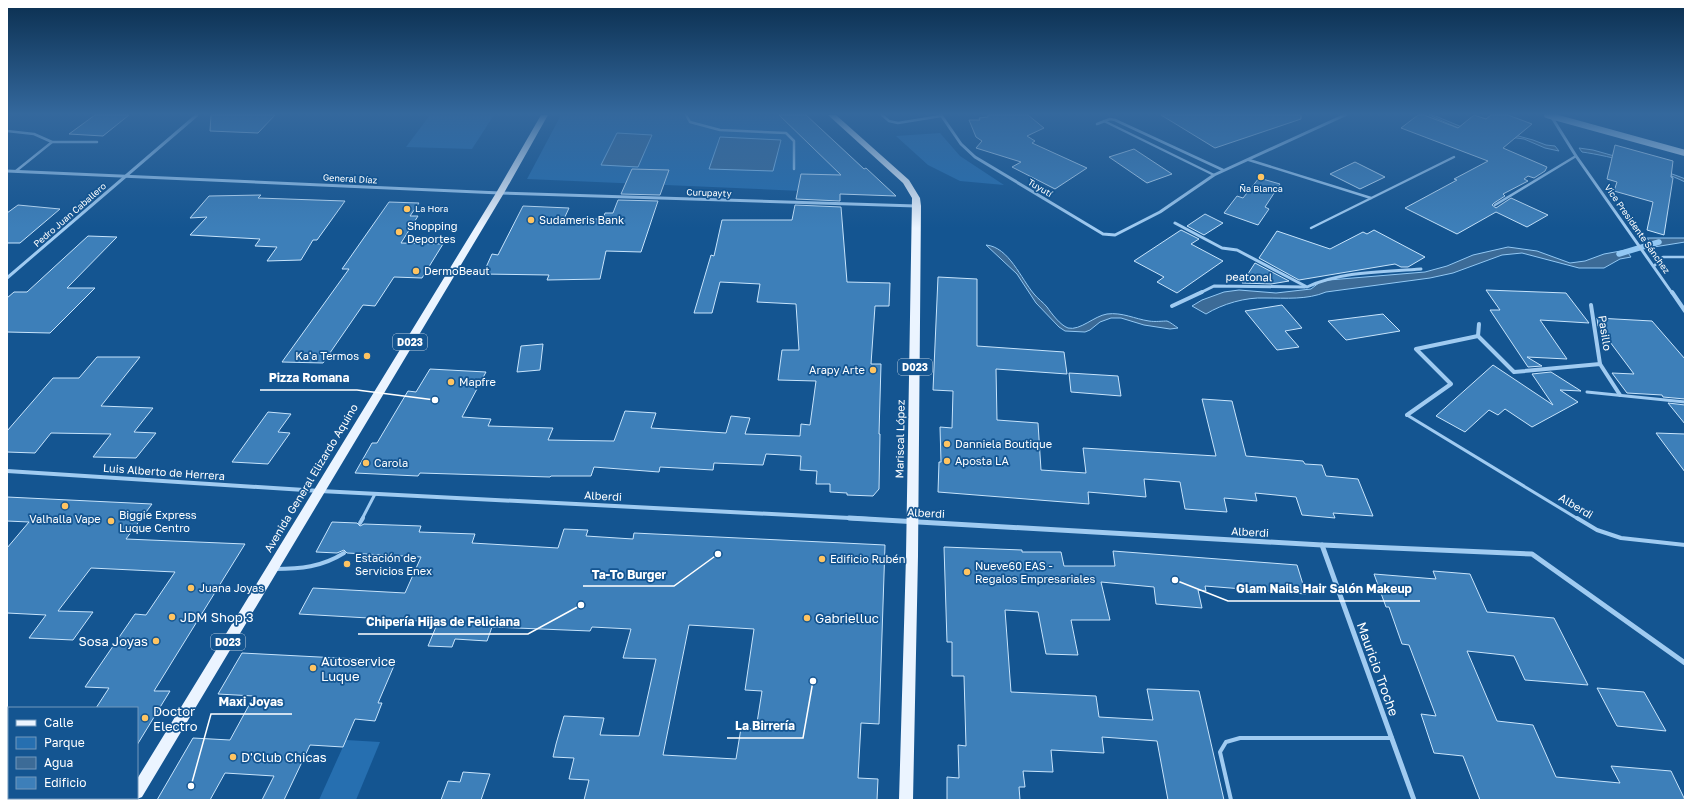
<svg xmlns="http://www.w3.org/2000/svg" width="1692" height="807" font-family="'Golos Text',sans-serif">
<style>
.green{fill:#266fb0}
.water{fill:#3c6b97;stroke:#92c8f4}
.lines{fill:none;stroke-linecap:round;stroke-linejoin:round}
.stream{stroke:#92c8f4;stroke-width:5.5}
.building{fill:#3d7fb9;stroke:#c7e4fc;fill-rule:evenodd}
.lane-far2{stroke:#a0cbf1;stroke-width:2.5}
.lane-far1{stroke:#a0cbf1;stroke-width:3}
.lane{stroke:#a0cbf1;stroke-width:4}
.street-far2{stroke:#a0cbf1;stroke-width:3}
.street-far1{stroke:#a0cbf1;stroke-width:4}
.street{stroke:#a0cbf1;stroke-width:5}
.secondary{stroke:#cfe6fc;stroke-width:6}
.primary{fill:#ebf4ff;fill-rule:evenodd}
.poi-dot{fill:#ffc461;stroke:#145591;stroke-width:1.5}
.labels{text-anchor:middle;stroke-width:3.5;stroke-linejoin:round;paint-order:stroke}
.far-street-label{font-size:9px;fill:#fff;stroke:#145591}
.far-poi-label{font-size:9px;fill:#fff;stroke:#145591}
.shield{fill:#145591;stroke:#b8ccde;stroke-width:1}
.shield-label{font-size:10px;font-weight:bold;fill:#fff}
.poi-label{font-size:11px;fill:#fff;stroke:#145591;text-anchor:start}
.street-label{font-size:11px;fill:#fff;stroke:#145591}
.near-poi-label{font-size:13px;fill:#fff;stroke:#145591;text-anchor:start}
.near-street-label{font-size:13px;fill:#fff;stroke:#145591}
.leader{fill:none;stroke:#fff;stroke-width:1.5}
.callout-dot{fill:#fff;stroke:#145591;stroke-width:1.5}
.callout-label{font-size:12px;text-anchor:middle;font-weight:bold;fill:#fff;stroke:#145591;stroke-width:3.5;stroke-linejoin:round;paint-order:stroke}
</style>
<rect width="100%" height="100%" fill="#145591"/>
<g class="green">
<path d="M430,115h64l-22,34 -66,-2z"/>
<path d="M561,115h246l86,80 -366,-16z"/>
<path d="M940,133l20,23 44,29 -44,-4 -32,-16 -32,-29z"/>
<path d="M346,740l34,2 -24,58h-37z"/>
</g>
<g class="water">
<path d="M1429,115h4l36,15 42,4 22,6 13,5 9,1 4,5 -14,-3 -21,-9 -59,-8z"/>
<path d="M617,133l35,2 -14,32 -37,-2z"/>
<path d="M720,137l61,3 -8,31 -64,-2z"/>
<path d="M1579,148l14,2 60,17 30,11 2,1v3c-26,-13 -74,-26 -103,-30z"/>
<path d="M1647,238h38v4l-31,5z"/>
<path d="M986,245c23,2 35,34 48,49 4,5 9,8 13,13 5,7 13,18 21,21 12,3 26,-12 39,-14 15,-2 28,5 42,7 6,1 14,0 18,0 3,1 8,5 11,7l-8,1 -26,-4 -23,-7h-10l-11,4 -10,8 -5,2 -20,-1 -6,-4 -23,-24 -19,-29z"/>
<path d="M1508,247l29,4 33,12 15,-2 19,-7 22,-4 5,7 -11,2 -16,9h-25l-57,-15 -20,2 -49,18 -23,5 -104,14c-19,8 -40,6 -61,6 -19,-1 -43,6 -59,16l-14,-8 10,-6 22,-8 15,-2 37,3 35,-4 9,-7 9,-2 96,-8 22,-6 26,-11z"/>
</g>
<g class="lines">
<path class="stream" d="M1619,254l40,-12"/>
</g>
<g class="building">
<path d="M95,115h34l-26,21 -34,-2z"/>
<path d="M211,115h64l-17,18 -48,-2z"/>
<path d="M779,115h27l58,54 2,-1 30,28 -56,-2v7l-44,-2 5,-25 40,1z"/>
<path d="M988,115h40l16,13 -17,8 8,5 -3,2 55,25 -32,21 -43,-22 9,-5 -45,-14 6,-7 -6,-4 -7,-17h11l-1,-2 9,-1z"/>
<path d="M1161,115h140v4l-86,29z"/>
<path d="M1418,115h6l34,13 16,-13 12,4 5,-4h17l24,9 -29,24 44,19 -2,4 -11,7 -6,-2 -4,3 4,2 -25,13 2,2 -11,7 -2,2 4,3 15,-10 37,17 -21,12 -31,-15 -39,22 -52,-26 52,-28 -3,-1 34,-18 -87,-33z"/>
<path d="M1615,145l58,16 -2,16 2,1 -9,57 -17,-5 6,-28 -39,-11 3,-9 -10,-3z"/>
<path d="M1134,149l38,25 -25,9 -38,-26z"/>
<path d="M1355,162l30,15 -25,12 -30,-15z"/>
<path d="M632,169l37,1 -9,25 -39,-1z"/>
<path d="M1259,178l21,6 -15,23 4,2 -11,16 -34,-12 13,-17 6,2z"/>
<path d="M261,195l-3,3 87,3 -28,39h-4l-12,20 -34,1 10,-14 -22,-1 5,-7 -70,-4 17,-18 -17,1 19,-22z"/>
<path d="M618,200l40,1 -17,51 -35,-1 -6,28 -53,1 2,-5 -66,-1 9,-20 6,1 25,-49 46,2 -5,11h39l2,-6h8z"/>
<path d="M389,202l30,1 -9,13h8l-17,27 42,1 -21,34 -28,-1 -19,29 -12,-1 -40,58 -41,-1 67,-93h-7z"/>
<path d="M18,205l42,4 -40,34h-13v-30z"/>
<path d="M795,205l46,2 6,75 43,1 -1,23h-14l-4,58h10l-2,70h1l-1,55 -6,7 -26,-1v-2l-17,-1v-8h-14l1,-13 -17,-1 1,-14 -35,-2 -3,11 -49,-2 -1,7 -53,-3 -1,5 -65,-5 -3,9h-40l-1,1 -130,-4 -2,3 -63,-3 17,-30h5l31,-52 8,1 14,-23 56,3 -24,45 29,2 -3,7 65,2 -5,12 66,1 11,-30 31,2 -5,15 75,5 5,-17 19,2 -5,16 55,2 1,-12 9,1 6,-44 -38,-1 4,-30h17l-3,-46 -39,-2 3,-18 -40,-2 -8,31h-18l17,-58 3,1 8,-36h70z"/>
<path d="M1205,214l18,9 -19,12 -17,-9z"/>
<path d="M1181,230l18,9 -8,5 32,17 -46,32 -20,-11 7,-5 -30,-16z"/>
<path d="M1374,230l51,27 -17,10h-7l-6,-3 -96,16 -40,-22 18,-27 53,18 33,-17 4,2z"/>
<path d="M88,236l29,1 -50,51h28l-45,45 -43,-1v-34l7,-6h13z"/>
<path d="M1255,263l34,18 -18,3 -29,-1z"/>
<path d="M938,277l39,2v67l87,6 3,22 -71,-5 1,51 41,3 3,47 45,3 -3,-25 133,8 -14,-57 30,2 14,55 57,5 2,3 17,1 4,11 32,3 15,37 -40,-3 2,5 -33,-3 -6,-18 -41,-4 2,8 -33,-3 3,14 -42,-3 -5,-27 -36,-3 2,18 -58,-5 1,12 -151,-12 1,-30h2l-1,-35 12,1 1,-37 -20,-1z"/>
<path d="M1486,290l80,3 23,30 -49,-3 27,39 -40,-2 15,9 -14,1 -38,-57h10z"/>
<path d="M1282,305l20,23 -17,3 14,16 -22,3 -32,-39z"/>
<path d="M1383,314l17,17 -54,9 -18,-19z"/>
<path d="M1597,318l55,3 33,38v40l-22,-2 -1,-2 -35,-2 -15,-20 22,1 -36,-48z"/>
<path d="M543,344l-3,26 -23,2 4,-26z"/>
<path d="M97,357h43l-39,49 52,2 -19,24 22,1 -20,25 -43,-1 18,-23 -60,-1 -16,20 -28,-1v-21l46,-53h26z"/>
<path d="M1493,365l60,40 -21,-31 19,-2 30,19 -21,-1 18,12 -46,25 -27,-18 -7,6 -9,-5 -24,22 -29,-16z"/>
<path d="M1069,373l49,3 3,20 -50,-4z"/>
<path d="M1668,403l17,2v19z"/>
<path d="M268,412l23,2 -13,18 12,1 -22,31 -36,-2z"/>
<path d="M1656,433l29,1v38z"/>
<path d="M7,497l145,7 -26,35 119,5 -91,147h16l-33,54v-37h-41l13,-20 -24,-1 50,-73 11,1 29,-43 -84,-4 -33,43 35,1 -20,28 -44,-2 17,-23 -39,-2v-65l22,-26 -22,-1z"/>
<path d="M332,522l25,1 3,3 4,-2 57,2 -2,6 56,2 -3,9 86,5 6,-19 24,1 -2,6 47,3 1,-6 251,12 -6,179 -18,-1 -3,55 20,1 -1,21h-293l5,-20 -20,-1 5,-21 -21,-1 3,-13 8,-28 40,2 -4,17 39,1 17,-77 -33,-1 8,-29 -39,-2 -2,4 -98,-4 -5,14 -32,-2 -3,8 -24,-1 10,-24 -139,-8 14,-26 92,5 16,-36 -74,-4 -3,-3 -7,3 -21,-1zM689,625l65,4 -9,61 17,1 -6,38 -15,-1 -5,31 -73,-4z"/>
<path d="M944,547l78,3v2h39l3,14h51l-2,-15 184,14 9,29 -101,-8 1,5 -8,-1 4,18 -46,-4 -2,-17 -53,-5 9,38h-39l7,35 -32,-1 -8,-42 -33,-2 6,82 85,4 3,21 54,3 -6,-31 52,2 25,109h-56l-11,-59 -55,-4 2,16 -53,-3 2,22 -30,-1 2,16h-6l1,13h-73v-23l12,1 -1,-33 8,1 -2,-70h-12v-34h-5z"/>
<path d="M1433,571l37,3 17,38 67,6 34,67 -63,-5 -11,-24 -47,-5 30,70 36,4 23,52 64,6 -9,-17 60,5 14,29h-205l-17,-44 -29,-3 -13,-39 15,2 -27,-71 -7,-1 -13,-37h-3l-12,-33 62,5z"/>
<path d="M242,653l154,8 -18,42h4l-7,18 -20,-2 -12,28 -33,-2 -26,55h-22l12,-24 -49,-3 -15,27h-53l36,-62 37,2 24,-44 -36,-2z"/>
<path d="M1597,688l47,4 22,39 -49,-5z"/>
<path d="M463,772l27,2 -9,26h-40l7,-19 12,1z"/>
</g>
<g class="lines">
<g class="lane-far2">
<path d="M686,115l4,7 30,8 66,3 8,8v28"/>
<path d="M882,115l7,6 9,2 43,-7"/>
<path d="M1104,121l110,54"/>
<path d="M1097,124l13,-5 5,1 108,50"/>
<path d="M7,131l27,3 18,8h45"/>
<path d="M1249,160l122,38"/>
<path d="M16,171l36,-29"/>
<path d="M1495,205l81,-49"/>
<path d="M1311,228l143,-71"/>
<path d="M1654,266l9,-9h22"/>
</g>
<g class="lane-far1">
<path d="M1587,392l98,10"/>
<path d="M1407,415l171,104"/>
<path d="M362,519l13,-25"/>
</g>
<g class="lane">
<path d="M1577,518l20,12 24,8 64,7"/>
<path d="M360,523l3,-5"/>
<path d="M275,569c25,0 47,-2 69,-16"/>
<path d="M1231,800l-11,-48 6,-10 14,-4h152"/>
</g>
<g class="street-far2">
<path d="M941,115l20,29 14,13 128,77 12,1 45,-23 54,-37 131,-60"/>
<path d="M1551,116l25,40 96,137"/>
<path d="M7,171l493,22 416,13"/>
<path d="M1175,223l47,25 15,2 70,37c35,-16 76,-15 114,-18"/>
<path d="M7,278l190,-163"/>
<path d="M1200,293l14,-7 91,1"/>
</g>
<g class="street-far1">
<path d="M1672,292l13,19"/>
<path d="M1591,305l9,59"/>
<path d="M1172,306l30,-14"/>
<path d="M1478,336l1,-12"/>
<path d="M1407,415l44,-31 -35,-35 62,-13 36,36 86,-8 20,31"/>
<path d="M7,471l313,20 549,28"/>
</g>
<g class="street">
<path d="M849,518l473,27 210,9 153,109"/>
<path d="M1322,545l92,255"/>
</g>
<path class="secondary" d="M1547,115l138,38"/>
<g class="primary">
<path d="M541,115h7l-44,78 -362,604 -5,2 -3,-1h3v-19l359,-586z"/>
<path d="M828,115h8l73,65 11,18 1,8 -3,350 -5,244h-14l7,-244 6,-358 -9,-15z"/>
</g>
</g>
<linearGradient id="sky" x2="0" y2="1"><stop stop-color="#0b2f50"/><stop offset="0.5" stop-color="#34689d"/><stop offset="1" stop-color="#34689d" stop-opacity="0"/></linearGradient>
<rect width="1692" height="228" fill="url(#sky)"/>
<g class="poi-dot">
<circle cx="1261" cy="177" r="4"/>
<circle cx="407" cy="209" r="4"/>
<circle cx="531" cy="220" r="4"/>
<circle cx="399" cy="232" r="4"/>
<circle cx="416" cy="271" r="4"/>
<circle cx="367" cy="356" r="4"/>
<circle cx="873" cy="370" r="4"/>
<circle cx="451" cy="382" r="4"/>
<circle cx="947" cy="444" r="4"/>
<circle cx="947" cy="461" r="4"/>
<circle cx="366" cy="463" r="4"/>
<circle cx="65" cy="506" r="4"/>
<circle cx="111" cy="521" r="4"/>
<circle cx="822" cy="559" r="4"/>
<circle cx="347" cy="564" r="4"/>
<circle cx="967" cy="572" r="4"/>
<circle cx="191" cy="588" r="4"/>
<circle cx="172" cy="617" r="4"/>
<circle cx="807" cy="618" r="4"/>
<circle cx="156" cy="641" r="4"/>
<circle cx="313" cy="668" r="4"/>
<circle cx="145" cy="718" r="4"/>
<circle cx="233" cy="757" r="4"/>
</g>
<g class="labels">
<g class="far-street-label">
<text transform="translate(350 179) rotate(3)" y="3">General Díaz</text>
<text transform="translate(1040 188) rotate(31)" y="3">Tuyutí</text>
<text transform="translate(709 193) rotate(2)" y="3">Curupayty</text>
<text transform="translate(70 215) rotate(-41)" y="3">Pedro Juan Caballero</text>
<text transform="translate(1637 229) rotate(55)" y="3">Vice Presidente Sánchez</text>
</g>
<g class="far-poi-label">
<text x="1261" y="192">Ña Blanca</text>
<text x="415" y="212" text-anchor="start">La Hora</text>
</g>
<g class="shield">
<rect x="393" y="334" width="34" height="16" rx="3"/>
<rect x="898" y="359" width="34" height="16" rx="3"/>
<rect x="211" y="634" width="34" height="16" rx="3"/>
</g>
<g class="shield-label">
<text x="410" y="346">D023</text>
<text x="915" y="371">D023</text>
<text x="228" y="646">D023</text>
</g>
<g class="poi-label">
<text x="539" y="224">Sudameris Bank</text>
<text x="407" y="230">Shopping<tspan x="407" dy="13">Deportes</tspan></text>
<text x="424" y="275">DermoBeaut</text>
<text x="359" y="360" text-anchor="end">Ka'a Termos</text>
<text x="865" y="374" text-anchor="end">Arapy Arte</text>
<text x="459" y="386">Mapfre</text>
<text x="955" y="448">Danniela Boutique</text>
<text x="955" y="465">Aposta LA</text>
<text x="374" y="467">Carola</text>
<text x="119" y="519">Biggie Express<tspan x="119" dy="13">Luque Centro</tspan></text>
<text x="65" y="523" text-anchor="middle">Valhalla Vape</text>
<text x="355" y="562">Estación de<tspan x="355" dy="13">Servicios Enex</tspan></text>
<text x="830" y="563">Edificio Rubén</text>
<text x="975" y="570">Nueve60 EAS -<tspan x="975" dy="13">Regalos Empresariales</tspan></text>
<text x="199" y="592">Juana Joyas</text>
</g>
<g class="street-label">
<text transform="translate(1249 277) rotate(1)" y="4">peatonal</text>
<text transform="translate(1605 333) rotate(81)" y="4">Pasillo</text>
<text transform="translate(900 439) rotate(-89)" y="4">Mariscal López</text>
<text transform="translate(164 472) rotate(4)" y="4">Luis Alberto de Herrera</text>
<text transform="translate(311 478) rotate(-59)" y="4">Avenida General Elizardo Aquino</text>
<text transform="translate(603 496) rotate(3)" y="4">Alberdi</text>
<text transform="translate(1576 506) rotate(31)" y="4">Alberdi</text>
<text transform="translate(926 513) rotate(3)" y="4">Alberdi</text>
<text transform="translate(1250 532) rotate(3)" y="4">Alberdi</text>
</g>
<g class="near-poi-label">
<text x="180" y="622">JDM Shop 3</text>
<text x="815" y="623">Gabrielluc</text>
<text x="148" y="646" text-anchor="end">Sosa Joyas</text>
<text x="321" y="666">Autoservice<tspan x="321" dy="15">Luque</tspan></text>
<text x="153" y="716">Doctor<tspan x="153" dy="15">Electro</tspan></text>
<text x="241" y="762">D'Club Chicas</text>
</g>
<g class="near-street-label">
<text transform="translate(1378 669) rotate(70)" y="5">Mauricio Troche</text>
</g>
</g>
<path class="leader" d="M435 400L357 390H260M718 554L674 586H583M1175 580L1228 601H1420M581 605L528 634H358M191 786L211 714H292M813 681L803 738H727"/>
<g class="callout-dot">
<circle cx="435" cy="400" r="4"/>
<circle cx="718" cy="554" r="4"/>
<circle cx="1175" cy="580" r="4"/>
<circle cx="581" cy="605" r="4"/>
<circle cx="191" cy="786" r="4"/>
<circle cx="813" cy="681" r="4"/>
</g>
<g class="callout-label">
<text x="309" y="382">Pizza Romana</text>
<text x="629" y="579">Ta-To Burger</text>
<text x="1324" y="593">Glam Nails Hair Salón Makeup</text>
<text x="443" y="626">Chipería Hijas de Feliciana</text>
<text x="251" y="706">Maxi Joyas</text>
<text x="765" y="730">La Birrería</text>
</g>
<rect width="1692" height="807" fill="none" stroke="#ffffff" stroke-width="16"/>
<rect x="8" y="707" width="130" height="92" fill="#145591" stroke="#7299bd"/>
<rect x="16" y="720" width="20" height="6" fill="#ebf4ff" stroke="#7299bd"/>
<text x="44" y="727" font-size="12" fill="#ffffff">Calle</text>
<rect x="16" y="737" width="20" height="12" fill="#266fb0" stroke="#7299bd"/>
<text x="44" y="747" font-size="12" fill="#ffffff">Parque</text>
<rect x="16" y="757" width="20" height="12" fill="#3c6b97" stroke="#7299bd"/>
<text x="44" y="767" font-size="12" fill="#ffffff">Agua</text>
<rect x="16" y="777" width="20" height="12" fill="#3d7fb9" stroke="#7299bd"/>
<text x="44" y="787" font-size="12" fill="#ffffff">Edificio</text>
</svg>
